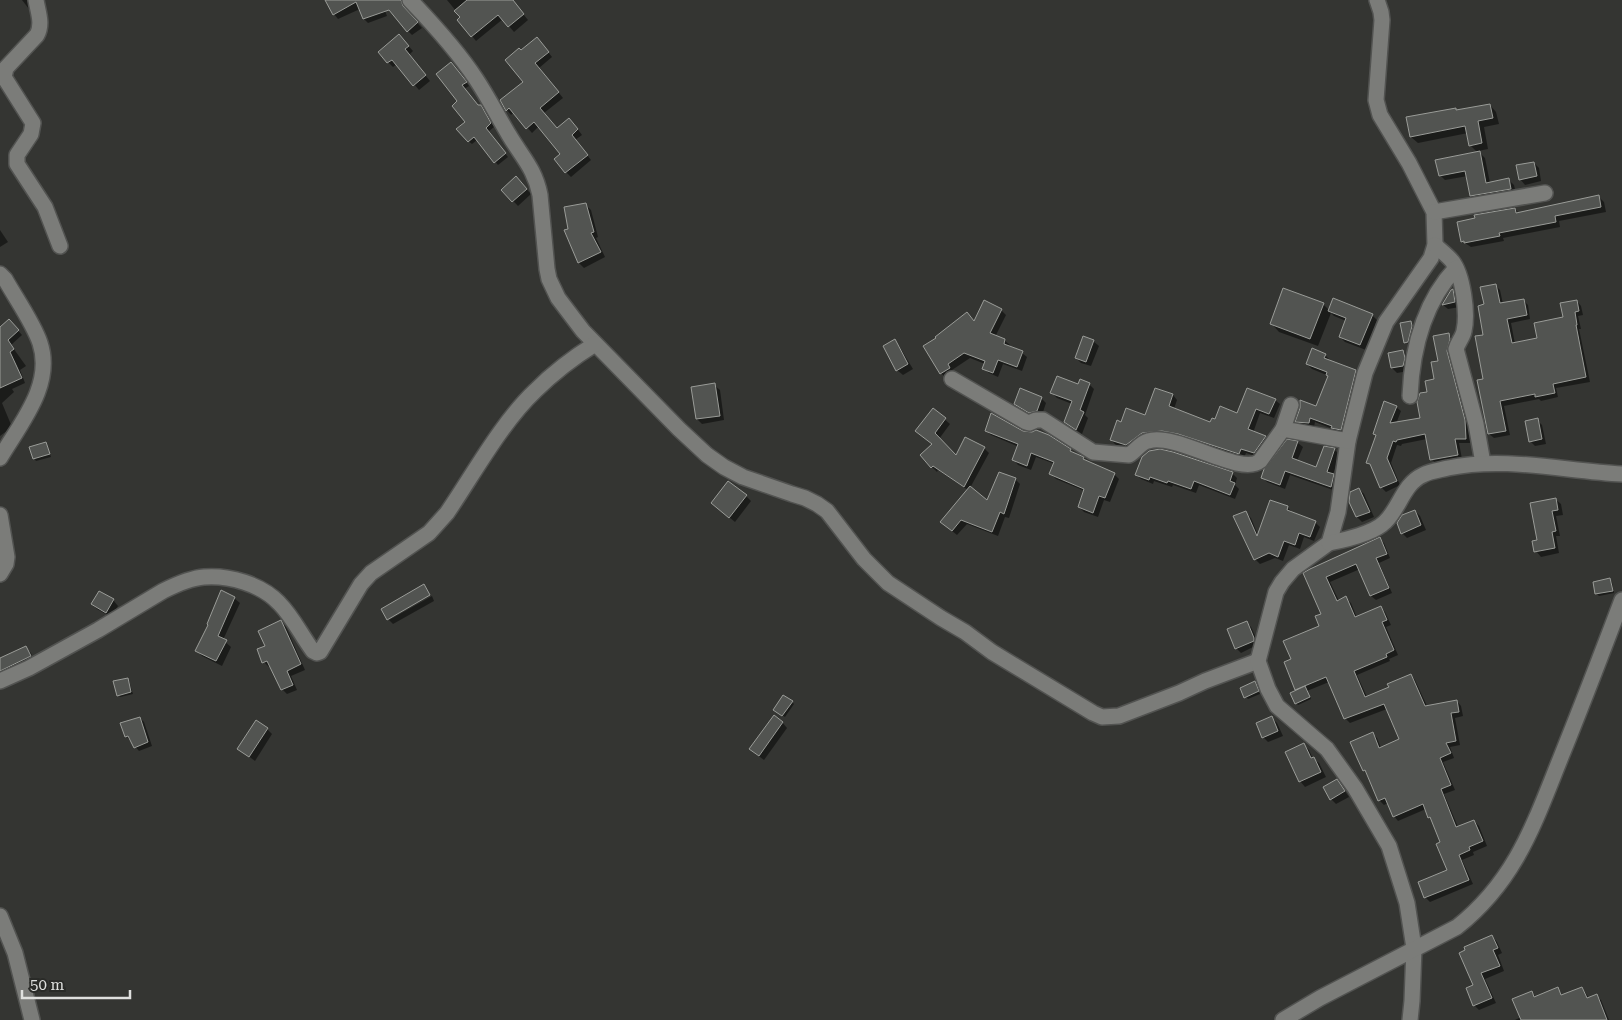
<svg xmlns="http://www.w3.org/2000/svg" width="1622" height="1020" font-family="'Roboto Serif',serif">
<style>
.shadow{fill:#0007}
.building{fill:#525451;stroke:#9a9c98}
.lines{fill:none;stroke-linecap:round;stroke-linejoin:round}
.street-casing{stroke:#525351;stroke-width:18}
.secondary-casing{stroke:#525351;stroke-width:18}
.street{stroke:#7b7c79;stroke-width:15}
.secondary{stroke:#7b7c79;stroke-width:15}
</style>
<rect width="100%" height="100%" fill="#343532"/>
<g class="shadow">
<path d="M22,0h8l-1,9z"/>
<path d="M326,0h55l6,16 -19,7 -4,-4 -4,-10 -22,10 -4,-5z"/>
<path d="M390,0h16l-1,2 2,10 15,16 -10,7 -4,-4z"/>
<path d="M447,0h44l28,9 9,11 -14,12 -11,-13 -27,22 -4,-5 -11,-19z"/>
<path d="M404,41l9,10 -4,4 21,26 -11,9 -22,-26 -4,3 -5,-5z"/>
<path d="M542,44l10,13 -13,11 24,30 -19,15 13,16 17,-5 8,11 -7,5 16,20 -20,17 -5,-5 -4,-17 -23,-29 -7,7 -18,-21 -3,3 -4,-5 -5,-9 22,-19 -3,-30z"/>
<path d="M454,67l15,19 -5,3 14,18 2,-1 4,4 10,17 -6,5 20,25 -10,8 -21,-25 -5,4 -4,-3 -1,-19 -8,-20z"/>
<path d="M1490,105l6,7 3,12 -15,3 4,22 -10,2 7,7 5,25 19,-3 5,5 2,9 -39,7 -5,-5 -4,-20 -23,4 -5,-5 38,-22 -8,-8 -2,-12 -50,10 -7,-6 44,-28 3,2z"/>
<path d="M1534,163l5,5 2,13 -16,4 -5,-6z"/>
<path d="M521,183l10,11 -13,12 -15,-16z"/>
<path d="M1598,196l6,6 2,10 -47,9 1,6 -57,11 1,3 -33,6 -9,-6 53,-32 4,4z"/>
<path d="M586,205l5,5 7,27 -2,1 9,19 -21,11 -5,-5 -10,-34z"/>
<path d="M0,230l8,12 -8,5z"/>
<path d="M1496,286l4,4 3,14 20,-4 5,5 2,14 -19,4 4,21 24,-5 25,-21 13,-17 4,5 2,9 -5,1 3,13h-2l11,53 -34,6 2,9 -17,4 -2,-2 -35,7 6,29 -16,3 -5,-4 -4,-54v-75z"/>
<path d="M1453,291l5,5 2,11 -12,2 -5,-4z"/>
<path d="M1323,304l6,6 43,5 5,5 -11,30 -21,-8 -5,-5 6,-16 -12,-5 -3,-3 -13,33 -39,-14 -8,-9z"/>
<path d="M1001,310l5,5 -11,22 10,4 5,4 -1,3 13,5 5,4 -5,14 -19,-7 -5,13 -9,-4 -5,-5 1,-4 -15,-6 -18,12 2,3 -8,5 -5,-5 34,-51z"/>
<path d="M1411,322l3,7 -4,15h-2l-2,-2z"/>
<path d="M13,325l9,10 -11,10 15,21 -6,4 5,13 -13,6 2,3 -12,11 10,24 -12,9v-108z"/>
<path d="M1449,335l4,4 16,87 1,17h-11l3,16 -26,5 -4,-5 -5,-20 -25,5 -1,2 -4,-1 -6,18 9,22 -14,7 -5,-5 -9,-20 -4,-5 28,-55 5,4 -5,13 25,-5 7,-26 8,-13 4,-18z"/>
<path d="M894,341l5,5 14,23 -10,6 -6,-5z"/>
<path d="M1093,341l6,5 -8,20 -10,-3 -5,-5z"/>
<path d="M1403,351l5,5v15l-11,2 -5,-5z"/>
<path d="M1325,355l5,5v2l25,9 6,5 -15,59 -9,-2 -4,-4 -18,-7 -1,5 -12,-1 -5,-5 20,-13 12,-32 -17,-7 -5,-5z"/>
<path d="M1089,384l5,5 -9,26 3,3 -6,16 -17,-12 7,-18 -15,-6 -5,-5z"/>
<path d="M714,385l6,5 4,30 -22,4 -5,-5z"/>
<path d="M1156,389l17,6 4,5 -3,9 37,14 64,-23 5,4 -6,14 -14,-5 -7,20 13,4 4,5 -11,15 -13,-4 -2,5 -61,-20 -51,11 -16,-4 -5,-5 11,-17 24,-6z"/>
<path d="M1041,398l5,5 -4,12 -7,2 -14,-8 -5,-5z"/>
<path d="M933,409l17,15 -11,15 17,18 28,-9 5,5 -19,35 18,14 27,-23 5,5 -11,34 -4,-1 -7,19 -31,-12 -10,11 -10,-8 21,-37 -30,-20 -1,2 -16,-16 12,-12z"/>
<path d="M1537,420l5,5 4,19 -11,2 -5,-5z"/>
<path d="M986,431l37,1 47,18 17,12 27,12 5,5 -9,23 -6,-2 -6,17 -14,-5 -5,-5 6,-16 -29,-12 -5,-5 4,-10 -19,-7 -5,13 -13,-5 -4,-5 5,-13 -28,-12z"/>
<path d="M1288,441l10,2 5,4 -6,14 20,7 17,-19 5,5 -6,21 5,5 -2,11 -46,-16 -5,14 -18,-7 -5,-5z"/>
<path d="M46,443l5,14 -15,4 -2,-3z"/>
<path d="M1232,473l5,5 -2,7 4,4 -4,10 -36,-14 -3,8 -23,-8 -1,2 -18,-6 -1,3 -12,-5 -5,-4z"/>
<path d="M1359,489l5,5 10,23 -12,5 -5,-5 -7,-15z"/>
<path d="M746,496l5,5 -16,21 -17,-14z"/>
<path d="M1555,499l6,5 2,11 -7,1 4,20h-4l3,17 -18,4 -5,-6z"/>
<path d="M1287,507l5,5 23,10 5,5 -6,14 -10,-4 -4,12 -11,-4 -6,16 -8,-3 -15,6 -5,-5 -9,-46 5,5 7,17z"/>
<path d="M1415,511l5,5 6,14 -19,8 -5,-5z"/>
<path d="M1379,538l5,5 6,15 -11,5 13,30 -16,7 -5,-4 -11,-27 -30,13 9,19 7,-3 5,5 6,15 24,-10 4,4 6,13 -5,2 12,28 -9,4 1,2 -33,14 10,22 23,-10 21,-12 4,5 12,26 30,-5 4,5 2,10 -8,2 5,27 -10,2 4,11 -11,4 12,28 -11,4 14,33 16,-6 5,5 8,20 -14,6 1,3 -12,5 11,24 -43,18 -5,-5 24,-26 -7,-28 -10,-23 -6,-11 -28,12 -4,-5 -6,-13 -4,2 -5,-5 -27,-58 20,-9 5,5 4,10 20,-9 -14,-30 -37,14 -5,-5 -16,-36 -22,9 4,8 -13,6 -2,-2 2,-12 -2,-2 -3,-29 28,-33 1,-12 -18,-41z"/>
<path d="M1610,580l2,2 2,11 -15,3 -3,-3z"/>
<path d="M432,596l2,5 -41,23 -4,-4z"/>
<path d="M234,598l6,5 -17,37 8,7 -9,19 -20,-10 -5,-5z"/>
<path d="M113,600l5,6 -7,11 -14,-8 -5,-5z"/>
<path d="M281,622l5,5 19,43 -14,6 6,14 -10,4 -5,-5 -11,-23 -2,1 -5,-5 2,-15z"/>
<path d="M1246,622l5,5 8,17 -18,9 -5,-5z"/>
<path d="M26,648l5,5 4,9 -31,14 -4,-3v-14z"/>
<path d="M127,679l2,2 4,13 -13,3 -2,-2z"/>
<path d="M1255,683l5,11 -12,5 -2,-2z"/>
<path d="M792,702l2,2 -9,13 -8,-5z"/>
<path d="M140,718l4,4 8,24 -13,5 -13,-15z"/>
<path d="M1272,718l5,5 6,13 -15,6 -5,-5z"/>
<path d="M782,722l5,6 -23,32 -8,-6z"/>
<path d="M267,729l5,5 -17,27 -16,-12z"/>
<path d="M1304,745l5,5 4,9 6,4 7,14 -21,10 -5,-6z"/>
<path d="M1337,780l12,17 -13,7 -5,-5z"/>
<path d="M1492,936l5,6 5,11 -4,2 6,16 -19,8 11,24 -17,7 -5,-5 1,-19z"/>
<path d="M1557,988l6,8 19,-8 7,10 7,-3 5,5 8,20h-94l6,-3 11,-24 4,4z"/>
</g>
<g class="building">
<path d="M325,0h76l2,6 15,16 -11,10 -18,-22 -26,9 -7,-17 -23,13z"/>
<path d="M467,0h46l11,14 -16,13 -10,-12 -27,22 -14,-17 3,-3 -6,-6z"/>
<path d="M399,34l10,12 -4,3 21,26 -13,11 -21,-26 -5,3 -9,-11z"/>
<path d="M537,37l12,15 -14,11 24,29 -19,16 17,20 12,-10 9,11 -6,6 16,20 -23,18 -11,-14 6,-5 -26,-32 -8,7 -17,-21 -3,3 -6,-11 23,-18 -18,-22 14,-12 2,2z"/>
<path d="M451,62l16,20 -5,3 16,20h3l10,18 -5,5 20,25 -12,10 -20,-26 -6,5 -12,-13 9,-7 -13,-16 5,-5 -21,-27z"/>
<path d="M1490,104l3,14 -15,3 4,22 -13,3 -4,-20 -55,11 -4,-20 50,-9v2z"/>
<path d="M1480,151l6,32 23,-5 2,11 -41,7 -5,-25 -26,5 -4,-16z"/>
<path d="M1534,162l3,14 -18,4 -3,-15z"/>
<path d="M516,176l11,13 -15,13 -11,-12z"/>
<path d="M1599,195l2,12 -46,9 1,6 -57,11 1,3 -36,7v-2l-3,1 -4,-20 18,-4 -1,-3 41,-7 1,5z"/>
<path d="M586,203l8,29 -3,1 10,19 -23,11 -14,-33 4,-1 -4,-22z"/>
<path d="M1496,284l4,19 24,-4 3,16 -20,4 5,24 25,-5 -3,-15 29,-6 -3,-14 17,-3 2,11 -4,1 2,13h-1l10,52 -33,7 2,9 -20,4v-3l-35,7 6,30 -18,3 -11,-54 6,-1 -8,-43 8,-1 -5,-29 6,-2 -4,-17z"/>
<path d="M1283,288l41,15 -14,36 -40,-15z"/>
<path d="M1453,289l2,13 -13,3 9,-15z"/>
<path d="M1333,298l40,16 -13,31 -21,-8 7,-19 -18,-7z"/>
<path d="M984,300l18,9 -12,24 15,6 -1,5 19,7 -6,16 -19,-7 -5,13 -11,-4 3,-8 -21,-8 -16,11 2,4 -10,6 -17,-28 13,-8 -1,-1 32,-25 7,9z"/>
<path d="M9,319l10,11 -11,10 6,9 -4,3 12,26 -22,10v-61z"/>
<path d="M1411,321l1,5 -4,16 -4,1 -4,-20z"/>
<path d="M1449,333l1,6 -3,12 18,69 1,19h-11l3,16 -28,5 -5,-26 -28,6 -1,2 -3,-1 -6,17 10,23 -17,7 -10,-24 -4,-1 10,-28 -3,-1 11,-33 13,5 -7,17 30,-5 -3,-16 3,-9 7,-1 -2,-11 9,-2 -3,-17 7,-1 -5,-25z"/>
<path d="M1083,336l11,4 -8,22 -11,-4z"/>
<path d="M895,339l13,25 -12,7 -13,-25z"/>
<path d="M1312,348l14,6 -2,4 32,12 -15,60 -10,-2 1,-2 -22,-8 -1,5 -14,-1 5,-14v-8l16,6 12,-30 -2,-1 1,-3 -21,-8z"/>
<path d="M1403,350l2,8 -2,8 -12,2 -3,-15z"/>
<path d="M1057,376l21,8 2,-5 10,4 -10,27 4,2 -8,18 -12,-8 8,-21 -22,-8z"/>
<path d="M715,383l5,33 -24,3 -5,-32z"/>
<path d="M1020,388l22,9 -5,14 -8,2 -15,-9z"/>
<path d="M1155,388l18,6 -4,12 41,16 2,-4 3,1 5,-13 17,7 10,-25 29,11 -7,15 -13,-5 -8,20 18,7 -12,17 -13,-4 -2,5 -61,-20 -16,-3 -20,2 -16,12 -16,-5 7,-20 4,2 5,-14 19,7z"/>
<path d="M933,408l13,10 -11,15 21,22 9,-18 20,10 -21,40 -31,-21 -2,2 -11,-13 12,-11 -17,-13z"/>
<path d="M991,413l32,18 9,1 4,-2 13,5 22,14 -1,2 14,6 -1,2 32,14 -10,25 -6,-2 -6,17 -15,-6 6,-18 -35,-15 5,-12 -23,-9 -4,13 -15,-6 6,-16 -33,-13z"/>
<path d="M1538,418l4,21 -13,3 -4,-21z"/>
<path d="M1287,439l11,2 -6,17 24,9 8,-21 11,2 -8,24 7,2 -3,13 -46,-16 -5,14 -19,-7 3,-9z"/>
<path d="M46,442l4,12 -17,5 -4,-12z"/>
<path d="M1160,449l13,3 60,20 -3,9 5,2 -5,12 -36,-14 -3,8 -23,-8 -1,2 -17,-6 -1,3 -14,-5 7,-18 7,-6z"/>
<path d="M999,472l17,6 -12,36 -4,-2 -8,20 -31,-12 -9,11 -12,-9 30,-36 17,14z"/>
<path d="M728,481l19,14 -18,23 -18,-15z"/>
<path d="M1359,488l11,24 -14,5 -7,-15 1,-10z"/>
<path d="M1556,498l2,12 -6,1 4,20 -4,1 3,16 -21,4 -2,-11 5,-1 -7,-37z"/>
<path d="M1270,500l18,6 -1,4 29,11 -6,16 -11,-4 -4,12 -11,-4 -6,16 -9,-4 -15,7 -21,-44 13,-5 11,25z"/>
<path d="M1415,510l6,15 -20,9 -4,-11 5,-8z"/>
<path d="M1380,537l7,17 -11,4 13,30 -19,8 -14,-32 -30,13 11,24 9,-5 9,21 26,-11 6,14 -5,2 12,28 -8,4 1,3 -33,14 11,26 24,-10 -2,-3 24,-10 14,32 32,-6 2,12 -8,1 5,28 -10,2 5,10 -11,5 11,27 -10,4 15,38 18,-7 9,21 -14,6 1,3 -11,5 10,25 -45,18 -6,-16 29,-12 -11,-26 4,-2 -10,-25 -2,1 -5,-14 -30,13 -8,-19 -7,3 -13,-31 -2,1 -6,-13 -7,-16 23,-10 6,16 20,-9 -15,-35 -40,15 -18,-42 -31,13 -11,-28 7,-3 -8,-18 36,-15 -4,-10 6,-2 -18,-41 7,-4z"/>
<path d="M1610,578l3,13 -18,3 -2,-12z"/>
<path d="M424,584l6,11 -43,25 -6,-11z"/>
<path d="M221,590l14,7 -17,39 9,4 -11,21 -21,-10 13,-26 -1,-1z"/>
<path d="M99,591l15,8 -8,14 -15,-9z"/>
<path d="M281,620l20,44 -14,7 6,14 -12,5 -14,-29 -5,2 -5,-14 8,-3 -7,-15z"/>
<path d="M1247,621l7,17v3l-19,8 -8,-20z"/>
<path d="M26,646l5,10 -31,15v-13z"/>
<path d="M128,678l3,14 -14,4 -4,-15z"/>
<path d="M1255,681l4,10 -15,7 -4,-10z"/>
<path d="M1305,686l5,11 -15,7 -5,-11z"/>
<path d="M783,695l10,6 -11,15 -9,-6z"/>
<path d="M774,715l9,7 -24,34 -10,-7z"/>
<path d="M1272,716l6,15 -16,7 -6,-15z"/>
<path d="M140,717l8,25 -14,6 -6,-12 -3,1 -5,-14z"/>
<path d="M256,720l12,8 -19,29 -12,-8z"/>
<path d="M1304,743l7,15 3,-1 7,15 -22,10 -14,-30z"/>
<path d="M1337,779l8,12 -15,9 -7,-13z"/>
<path d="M1492,935l6,13 -5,2 7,16 -19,7 11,25 -19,8 -7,-18 7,-3 -14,-32 6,-3 -1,-3z"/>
<path d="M1558,987l3,8 21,-8 5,11 10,-4 10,26h-86l-9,-21 20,-8 2,6z"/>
</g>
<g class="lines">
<defs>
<g id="street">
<path d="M36,0c2,12 7,24 1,35l-31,33 -2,9 29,46 -2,11 -14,21v9l28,43 15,39"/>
<path d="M410,0c24,25 47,50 66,79 12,18 22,38 33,56 13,22 26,34 31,60l7,74 2,10 9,19 25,33 96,98 28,26 17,12 19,10 49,17 13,4 12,6 10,7 37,48 24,24 53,35 24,14 27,20 101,61 9,4 17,-1 60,-23 26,-12 53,-20"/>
<path d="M1377,0l4,12 1,8 -6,80 4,15 29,48 25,49 1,33 -4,13 -45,64 -21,51 -17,68 -10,71 -9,31 -36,26 -11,13 -6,10 -18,69 10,28 9,17 50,43 28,39 34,58 18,57 7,45 -2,53 -2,19"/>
<path d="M1434,212l111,-19"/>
<path d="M1435,245c5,5 12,10 17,16 11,14 16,52 12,70 -1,6 -6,11 -8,18l20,75 7,39"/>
<path d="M0,274l5,5c10,18 29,45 35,64 14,42 -20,81 -40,115"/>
<path d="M952,379l74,43 3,1 7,-3h7l50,32 36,3c7,-4 11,-12 19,-14 29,-9 92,36 112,20l23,-32"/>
<path d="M1410,396c2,-46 14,-94 46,-128"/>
<path d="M1291,405l-8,24 65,12"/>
<path d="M0,515l7,42 -1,7 -6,10"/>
<path d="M1329,543c16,-3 45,-10 56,-21 15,-14 18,-38 38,-47 7,-4 17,-5 25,-7 57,-12 116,3 174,6"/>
<path d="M0,681l29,-13 69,-38 65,-39c12,-6 27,-13 41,-14 25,-2 57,7 75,26 14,14 22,32 34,48l4,2 3,-1 41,-68 10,-11 58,-40 18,-20c26,-38 55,-91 88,-122 18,-18 39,-34 60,-47"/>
<path d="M0,916l15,37 17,67"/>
</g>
<path id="secondary" d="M1283,1020l37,-22 137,-71c59,-47 77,-103 104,-170 21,-52 41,-104 61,-157"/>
</defs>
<use href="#street" class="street-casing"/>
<use href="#secondary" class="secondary-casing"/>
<use href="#street" class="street"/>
<use href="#secondary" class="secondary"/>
</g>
<path d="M22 990v8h108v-8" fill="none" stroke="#dfe0de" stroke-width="2.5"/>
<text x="30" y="990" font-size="15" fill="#dfe0de" stroke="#2a2b28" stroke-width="4" paint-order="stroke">50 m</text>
</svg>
